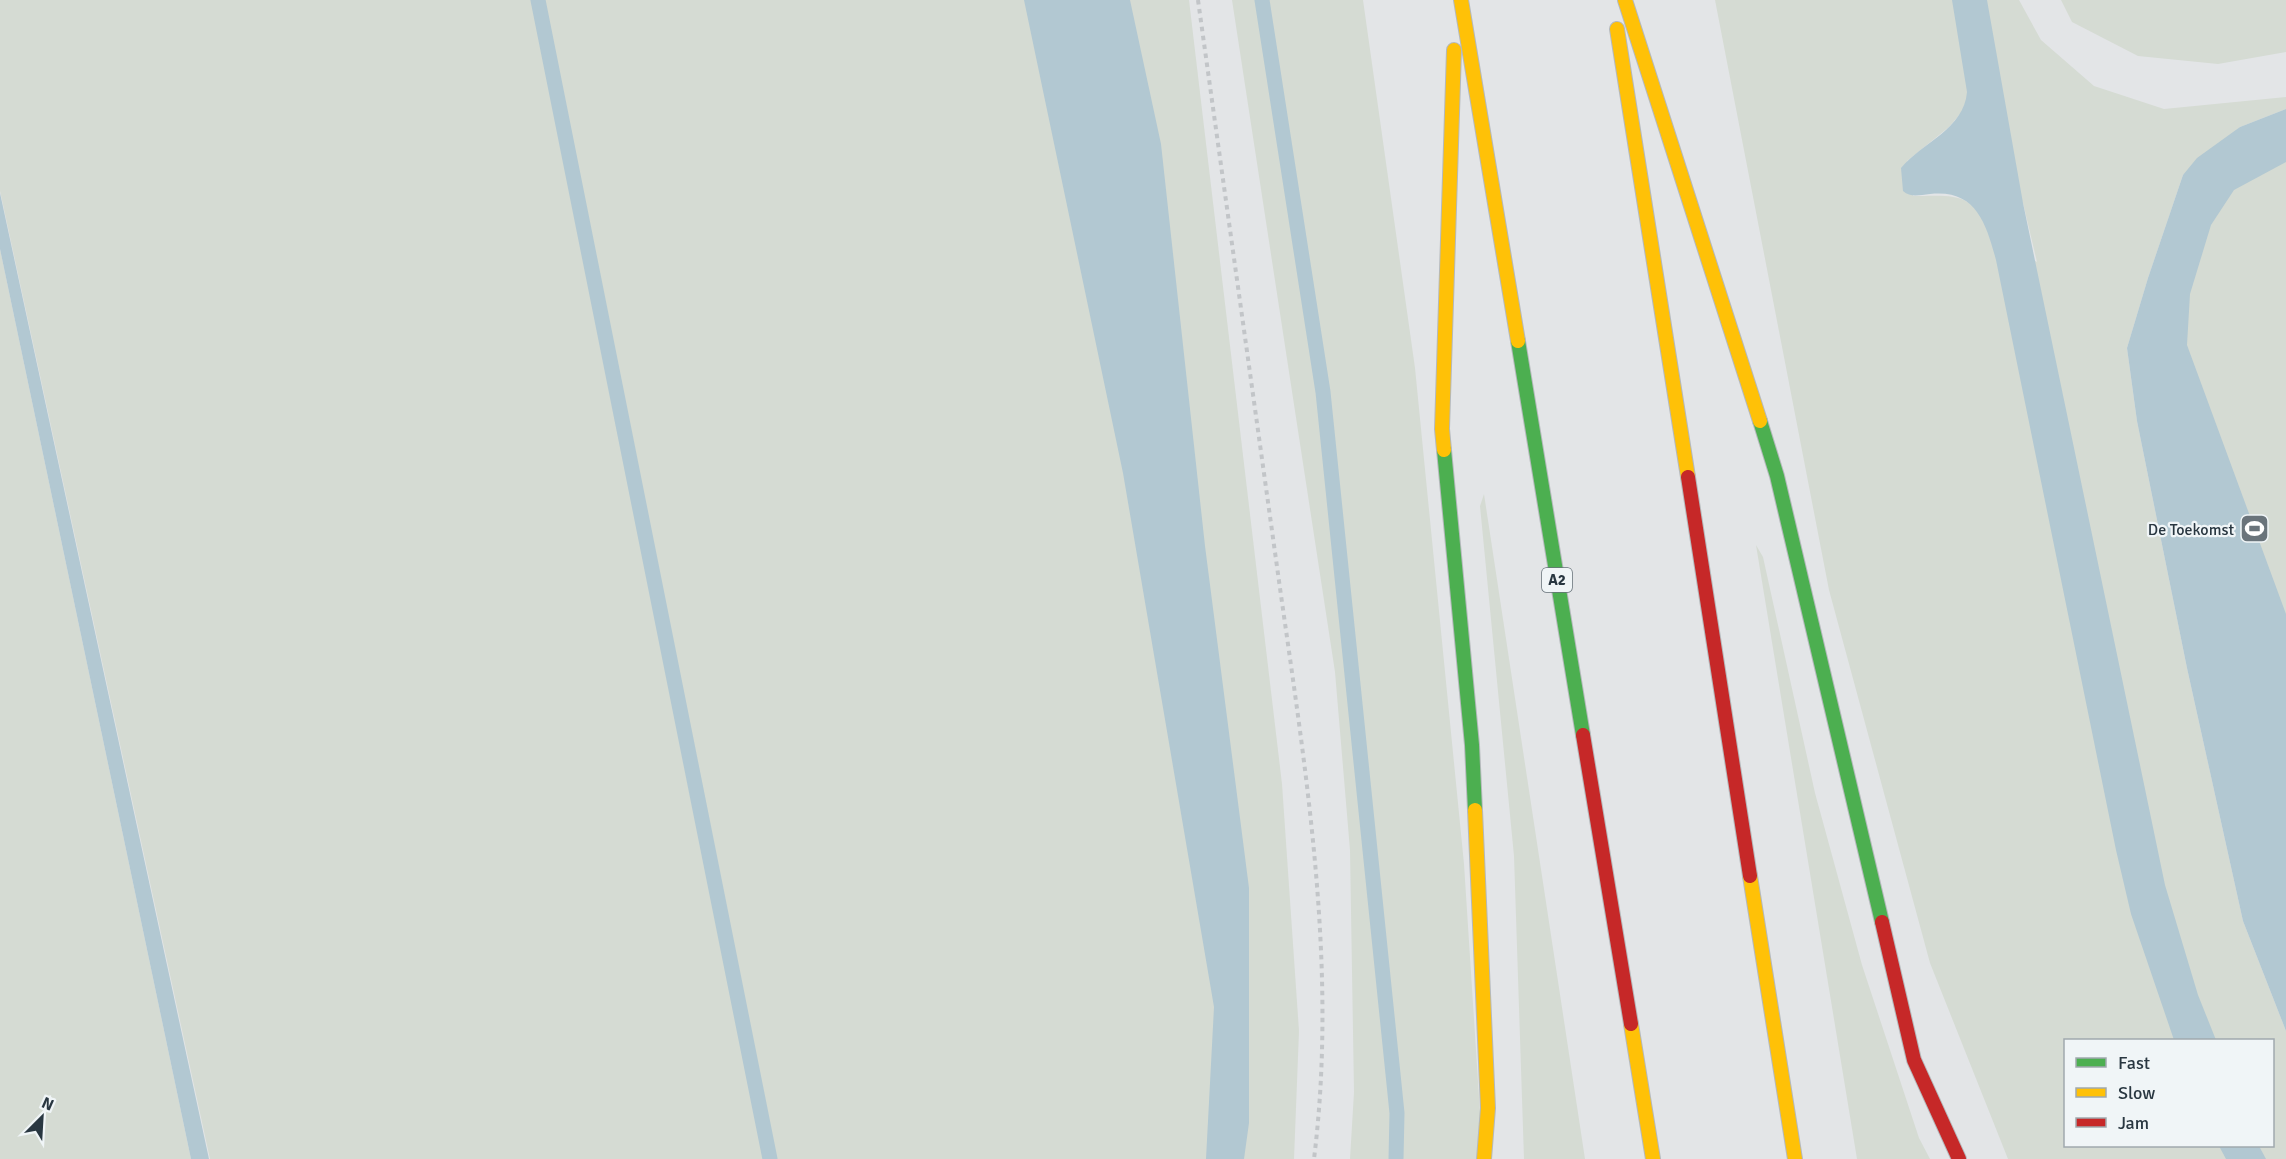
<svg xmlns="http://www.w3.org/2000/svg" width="2286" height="1159" font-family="Signika,sans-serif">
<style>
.green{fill:#d5dbd3;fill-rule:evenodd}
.water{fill:#b2c8d2}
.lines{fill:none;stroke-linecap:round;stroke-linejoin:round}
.stream{stroke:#b2c8d2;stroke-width:15}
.fast-casing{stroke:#b5b9bc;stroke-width:16}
.slow-casing{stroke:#b5b9bc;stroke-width:16}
.jam-casing{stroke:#b5b9bc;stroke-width:16}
.path{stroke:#c2c5c8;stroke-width:4;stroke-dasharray:4.5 4.5;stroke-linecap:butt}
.fast{stroke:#4caf50;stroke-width:14}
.slow{stroke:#ffc107;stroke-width:14}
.jam{stroke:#c62828;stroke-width:14}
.labels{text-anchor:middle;stroke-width:4.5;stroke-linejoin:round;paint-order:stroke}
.shield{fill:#f0f5f7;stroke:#657078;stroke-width:1.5}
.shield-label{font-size:15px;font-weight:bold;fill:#293741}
.poi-label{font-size:16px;fill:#293741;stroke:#f0f5f7;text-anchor:end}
</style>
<rect width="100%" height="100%" fill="#e3e5e7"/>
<g class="green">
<path d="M0,0h1189l93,784 17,247 -5,128h-1084l-210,-968z"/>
<path d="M1232,0h131l52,368 49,496 19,295h-133l4,-67 -4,-242 -15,-178z"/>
<path d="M1715,0h304l22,40 53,46 70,23 122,-12v12l-46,18 -57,48 -35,103 -21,70 10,73 50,247 56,253 43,110v128h-278l-78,-196 -101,-373zM1966,107l57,96 14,59 -47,-26c-15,-46 -38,-40 -77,-40l-6,-35 42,-34zM2066,1040h206v106h-206z"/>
<path d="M2061,0h225v52l-68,12 -80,-8 -66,-34z"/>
<path d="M2286,126v565l-123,-325 22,-168z"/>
<path d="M0,249l191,910h-191z"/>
<path d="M1484,494l101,665h-61l-10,-303 -34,-350z"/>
<path d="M1756,545l7,12 52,236 47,172 57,173 11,21h-73z"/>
</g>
<g class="water">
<path d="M1024,0h106l31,144 44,402 44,342v235l-5,36h-38l8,-152 -91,-534z"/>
<path d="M1952,0h35l36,203 142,682 33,110 18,45h-42l-43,-126 -15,-64 -120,-590c-10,-37 -20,-71 -66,-66 -11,1 -19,4 -27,-3l-2,-23c22,-26 63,-39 66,-76z"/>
<path d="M2286,109v53l-52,28 -23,35 -21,69 -3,51 99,269v417l-43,-110 -56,-253 -50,-247 -10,-73 21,-70 35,-103 14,-17 43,-31z"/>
<path d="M0,193l209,966h-18l-191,-910z"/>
<path d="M2219,1146h40l7,13h-40z"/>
</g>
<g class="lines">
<g class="stream">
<path d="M538,0l232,1159"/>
<path d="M1262,0l61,392 74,721 -1,46"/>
</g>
<defs>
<g id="fast">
<path d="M1518,341l65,394"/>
<path d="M1760,421l17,55 105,446"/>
<path d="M1444,450l28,295 3,65"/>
</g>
<g id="slow">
<path d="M1461,0l57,341"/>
<path d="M1625,0l135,421"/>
<path d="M1617,29l71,448"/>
<path d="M1444,450l-2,-21 12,-379"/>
<path d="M1475,810l13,298 -4,51"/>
<path d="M1750,876l45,283"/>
<path d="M1631,1024l22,135"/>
</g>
<g id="jam">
<path d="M1688,477l62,399"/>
<path d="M1583,735l48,289"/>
<path d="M1882,922l32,138 45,99"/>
</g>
</defs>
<use href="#fast" class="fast-casing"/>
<use href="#slow" class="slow-casing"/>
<use href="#jam" class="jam-casing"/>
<path class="path" d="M1198,0c27,194 54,387 81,581 27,192 59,384 35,578"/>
<use href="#fast" class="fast"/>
<use href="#slow" class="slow"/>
<use href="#jam" class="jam"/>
</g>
<defs>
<symbol id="stadium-square" viewBox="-11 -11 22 22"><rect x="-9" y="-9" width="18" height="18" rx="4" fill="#6a747b" stroke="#f0f5f7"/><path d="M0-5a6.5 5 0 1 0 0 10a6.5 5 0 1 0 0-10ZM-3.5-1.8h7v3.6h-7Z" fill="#fff"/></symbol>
</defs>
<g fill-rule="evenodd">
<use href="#stadium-square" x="2238" y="512" width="33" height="33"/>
</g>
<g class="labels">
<rect class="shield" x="1542" y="568" width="30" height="24" rx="4.5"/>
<g class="shield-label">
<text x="1557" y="585">A2</text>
</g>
<g class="poi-label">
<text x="2234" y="535">De Toekomst</text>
</g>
</g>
<rect x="2064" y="1039" width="210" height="108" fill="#f0f5f7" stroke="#a0a9ae" stroke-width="1.5"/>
<rect x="2076" y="1058" width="30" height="9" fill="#4caf50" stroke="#a0a9ae" stroke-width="1.5"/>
<text x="2118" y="1069" font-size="18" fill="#293741">Fast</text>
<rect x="2076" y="1088" width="30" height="9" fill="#ffc107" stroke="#a0a9ae" stroke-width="1.5"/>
<text x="2118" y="1099" font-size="18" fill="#293741">Slow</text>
<rect x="2076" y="1118" width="30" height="9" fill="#c62828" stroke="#a0a9ae" stroke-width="1.5"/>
<text x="2118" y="1129" font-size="18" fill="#293741">Jam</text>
<g transform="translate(42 1117) rotate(24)" stroke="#f0f5f7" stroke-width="4.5" paint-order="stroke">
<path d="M0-4.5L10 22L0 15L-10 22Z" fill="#293741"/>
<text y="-9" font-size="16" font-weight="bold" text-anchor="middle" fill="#293741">N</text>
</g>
</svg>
